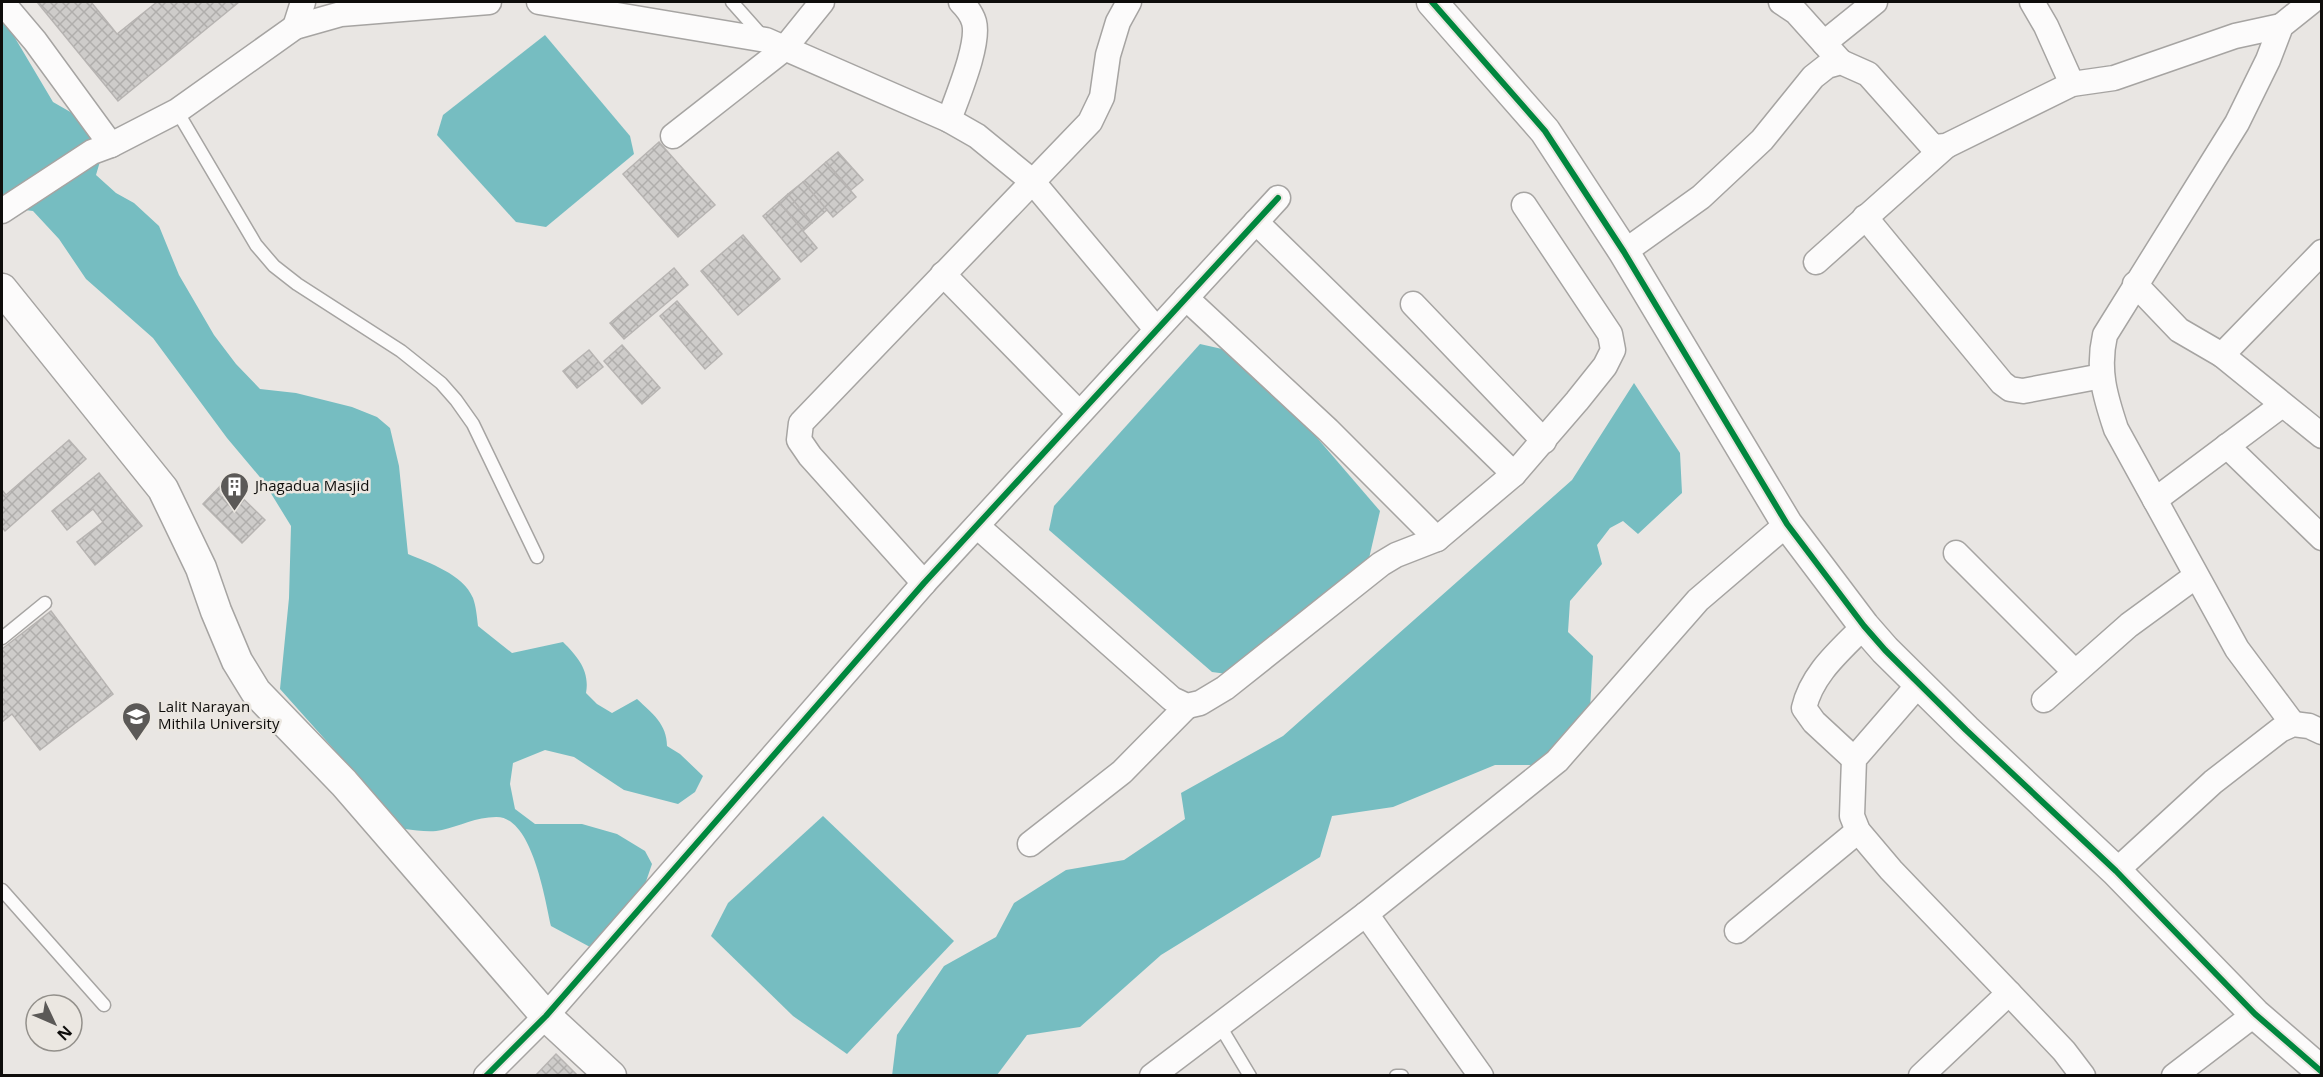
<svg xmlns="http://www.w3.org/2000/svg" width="2323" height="1077" font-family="'Open Sans',sans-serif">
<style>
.water{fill:#76bdc1}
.building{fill:url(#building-cross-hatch);stroke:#b7b4b2;stroke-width:1.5}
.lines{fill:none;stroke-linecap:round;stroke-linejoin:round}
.service-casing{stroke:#a6a4a2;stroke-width:15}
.minor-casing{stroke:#a6a4a2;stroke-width:27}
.tertiary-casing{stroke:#a6a4a2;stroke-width:33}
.service{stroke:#fcfbfb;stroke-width:12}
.minor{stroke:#fcfbfb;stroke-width:24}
.tertiary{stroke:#fcfbfb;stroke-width:30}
.cycleway-casing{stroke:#ebe7e1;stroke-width:10}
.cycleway{stroke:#00873e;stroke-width:6}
.labels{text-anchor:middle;stroke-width:5;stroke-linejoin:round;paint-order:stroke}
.poi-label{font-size:15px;fill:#0e0d0b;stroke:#ebe7e1;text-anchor:start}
</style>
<defs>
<pattern id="building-cross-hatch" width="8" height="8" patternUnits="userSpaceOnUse" patternTransform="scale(1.5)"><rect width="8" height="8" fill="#ceccca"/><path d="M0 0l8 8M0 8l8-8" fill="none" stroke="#b0aeac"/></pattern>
</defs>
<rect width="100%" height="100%" fill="#e9e6e3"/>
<g class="water">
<path d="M2,16l51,86 33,19 15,37 -5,17 20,18 18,10 25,23 20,49 35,60 22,29 24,25 36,4 56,14 25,10 13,11 9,38 9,88c21,9 55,20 65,44 3,8 4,19 5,28l34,27 51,-11c15,15 27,29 23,51l11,11 15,9 25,-14c15,14 30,25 30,47l13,8 23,22 -8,16 -17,12 -54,-14 -50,-33 -29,-7 -32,13 -3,21 5,25 20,15h47l35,10 28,17 7,13 -11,32 -20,24 -31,27 -39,-21c-6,-27 -19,-110 -55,-109 -20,0 -36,9 -54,13 -12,3 -26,0 -37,-1l-125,-140 9,-91 2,-72 -27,-44 -37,-44 -74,-100 -67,-59 -27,-40 -26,-28 -31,-4z"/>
<path d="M545,35l85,101 4,18 -88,73 -30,-5 -79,-87 6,-20z"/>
<path d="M1200,344l22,5 72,62 86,100 -13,56 -140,107 -15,-2 -163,-142 5,-24z"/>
<path d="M1634,383l46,70 2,40 -44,41 -15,-13 -13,7 -13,17 5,19 -32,37 -2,31 25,24 -3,54 -52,55h-43l-102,42 -61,9 -12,41 -159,98 -81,72 -53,8 -30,40 -105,1 5,-41 47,-69 52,-29 18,-34 52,-33 58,-10 61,-41 -4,-26 102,-57 289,-256z"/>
<path d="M823,816l131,125 -107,113 -54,-38 -82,-80 17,-33z"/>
</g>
<g class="building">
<path d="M37,2h54l26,32 40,-32h82l-121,99z"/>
<path d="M659,142l56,63 -37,32 -55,-63z"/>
<path d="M838,152l25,28 -12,10 -25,-28z"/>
<path d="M826,162l30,35 -23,20 -30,-35z"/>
<path d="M803,182l24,28 -15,13 -24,-29z"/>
<path d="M788,194l24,29 -9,8 -24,-29z"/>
<path d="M779,202l38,46 -16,14 -38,-46z"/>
<path d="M743,235l37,44 -42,36 -37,-44z"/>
<path d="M674,268l14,17 -64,54 -14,-16z"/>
<path d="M677,301l45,53 -17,15 -45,-53z"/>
<path d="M622,345l38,43 -18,16 -38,-43z"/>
<path d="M589,350l14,17 -26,21 -14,-17z"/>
<path d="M69,440l17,19 -81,72 -3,-4v-37l4,5z"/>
<path d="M99,473l43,53 -47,39 -18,-23 26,-20 -10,-13 -26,21 -15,-19z"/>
<path d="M225,481l40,39 -23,23 -39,-39z"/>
<path d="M51,611l62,83 -73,56 -28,-36 -10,8v-73z"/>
<path d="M556,1054l22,22h-43z"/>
</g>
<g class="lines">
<defs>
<g id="service">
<path d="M732,2l31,35"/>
<path d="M177,111l79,134 18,21 23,18 104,67 40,32 15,17 17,24 64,133"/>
<path d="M2,638l43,-35"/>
<path d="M2,890l102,115"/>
<path d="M1220,1026l30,50"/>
<path d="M1396,1076h6"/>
</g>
<g id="minor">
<path d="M2,2l33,39 76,104"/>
<path d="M539,2l227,38 183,80 28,16 55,45 124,148"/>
<path d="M1781,2l15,10 45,50"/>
<path d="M2032,2l14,24 26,58"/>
<path d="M295,27l8,-25"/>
<path d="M1824,43l51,-41"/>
<path d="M949,120c8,-23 31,-76 25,-98 -2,-7 -8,-15 -13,-20"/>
<path d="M673,136l111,-87 38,-47"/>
<path d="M2,211l90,-59 19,-7 66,-34 118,-84 46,-13 148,-12"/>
<path d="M1865,217l137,166 8,6 13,2 79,-15"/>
<path d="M1256,222l258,252"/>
<path d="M1624,252l77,-55 61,-57 51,-63 14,-11 14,-4 27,12 65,73 13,-1 126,-62 42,-6 121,-42 46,-10"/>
<path d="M1816,262l130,-116"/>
<path d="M943,274l136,139"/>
<path d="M2135,284l44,46 43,25 100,81"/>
<path d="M1186,298l142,132 109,109"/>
<path d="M1413,304l131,137"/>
<path d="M2222,355l100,-103"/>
<path d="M2227,446l95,92"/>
<path d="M2155,500l127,-95"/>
<path d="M977,526l195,173 15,7 13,-3 25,-15 156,-124 15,-9 41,-16 77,-65 63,-73 28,-35 8,-16 -3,-16 -86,-129"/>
<path d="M1956,553l119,119"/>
<path d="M924,583l-114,-127 -11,-16 2,-17 289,-301 12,-25 6,-42 10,-33 11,-20"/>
<path d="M1919,684l-65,75 -2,57 6,15 33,39 118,123 55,58 19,25"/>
<path d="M2044,700l85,-75 67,-49"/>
<path d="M2293,724l-56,-75 -121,-220c-11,-33 -19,-59 -11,-94l132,-212 31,-63 13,-34 30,-24"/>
<path d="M1854,759l-40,-37 -10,-14c8,-35 37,-58 60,-82"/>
<path d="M1030,844l92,-72 65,-66"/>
<path d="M2116,871l97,-89 67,-52 13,-6 16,2 13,6"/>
<path d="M1366,914l115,162"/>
<path d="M1737,931l121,-100"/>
<path d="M486,1076l60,-60 378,-433 354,-385"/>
<path d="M1152,1076l214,-162 191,-153 141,-161 89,-76"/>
<path d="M1921,1076l88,-83"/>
<path d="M2174,1076l81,-62"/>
</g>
<g id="tertiary">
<path d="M1432,2l113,129 79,121 163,272 77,102 21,24 81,80 150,141 139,143 67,58"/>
<path d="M2,289l161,200 38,79 15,43 21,50 19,31 88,91 202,233 65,60"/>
</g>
</defs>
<use href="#service" class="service-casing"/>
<use href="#minor" class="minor-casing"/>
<use href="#tertiary" class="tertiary-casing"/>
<use href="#service" class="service"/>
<use href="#minor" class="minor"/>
<use href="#tertiary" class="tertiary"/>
<defs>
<g id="cycleway">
<path d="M1432,2l113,129 79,121 163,272 77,102 21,24 81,80 150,141 139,143 67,58"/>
<path d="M486,1076l60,-60 378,-433 354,-385"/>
</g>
</defs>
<use href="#cycleway" class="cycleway-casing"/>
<use href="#cycleway" class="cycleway"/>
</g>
<defs>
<symbol id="building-pin" viewBox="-11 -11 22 30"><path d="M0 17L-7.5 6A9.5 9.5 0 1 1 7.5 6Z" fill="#5b5957" stroke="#ebe7e1"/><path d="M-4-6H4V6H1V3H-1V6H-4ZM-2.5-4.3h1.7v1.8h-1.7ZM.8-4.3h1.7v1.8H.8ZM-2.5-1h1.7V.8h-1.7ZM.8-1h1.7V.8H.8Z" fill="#fff"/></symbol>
<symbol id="university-pin" viewBox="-11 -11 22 30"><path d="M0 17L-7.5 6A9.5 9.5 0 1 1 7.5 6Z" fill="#5b5957" stroke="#ebe7e1"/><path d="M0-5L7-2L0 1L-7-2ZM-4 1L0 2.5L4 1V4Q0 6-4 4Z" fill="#fff"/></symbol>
</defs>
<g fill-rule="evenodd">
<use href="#building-pin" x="218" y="470" width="33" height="45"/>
<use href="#university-pin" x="120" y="700" width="33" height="45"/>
</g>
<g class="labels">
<g class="poi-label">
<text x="255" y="491">Jhagadua Masjid</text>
<text x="158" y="712">Lalit Narayan<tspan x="158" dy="17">Mithila University</tspan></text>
</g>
</g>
<rect width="2323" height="1077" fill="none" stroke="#0e0d0b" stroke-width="6"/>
<g transform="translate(54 1023) rotate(134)"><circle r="28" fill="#ebe7e1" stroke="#93908b" stroke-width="1.5"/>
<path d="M0-4.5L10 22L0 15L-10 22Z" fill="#5b5957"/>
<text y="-9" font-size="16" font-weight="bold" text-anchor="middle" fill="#0e0d0b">N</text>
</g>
</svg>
